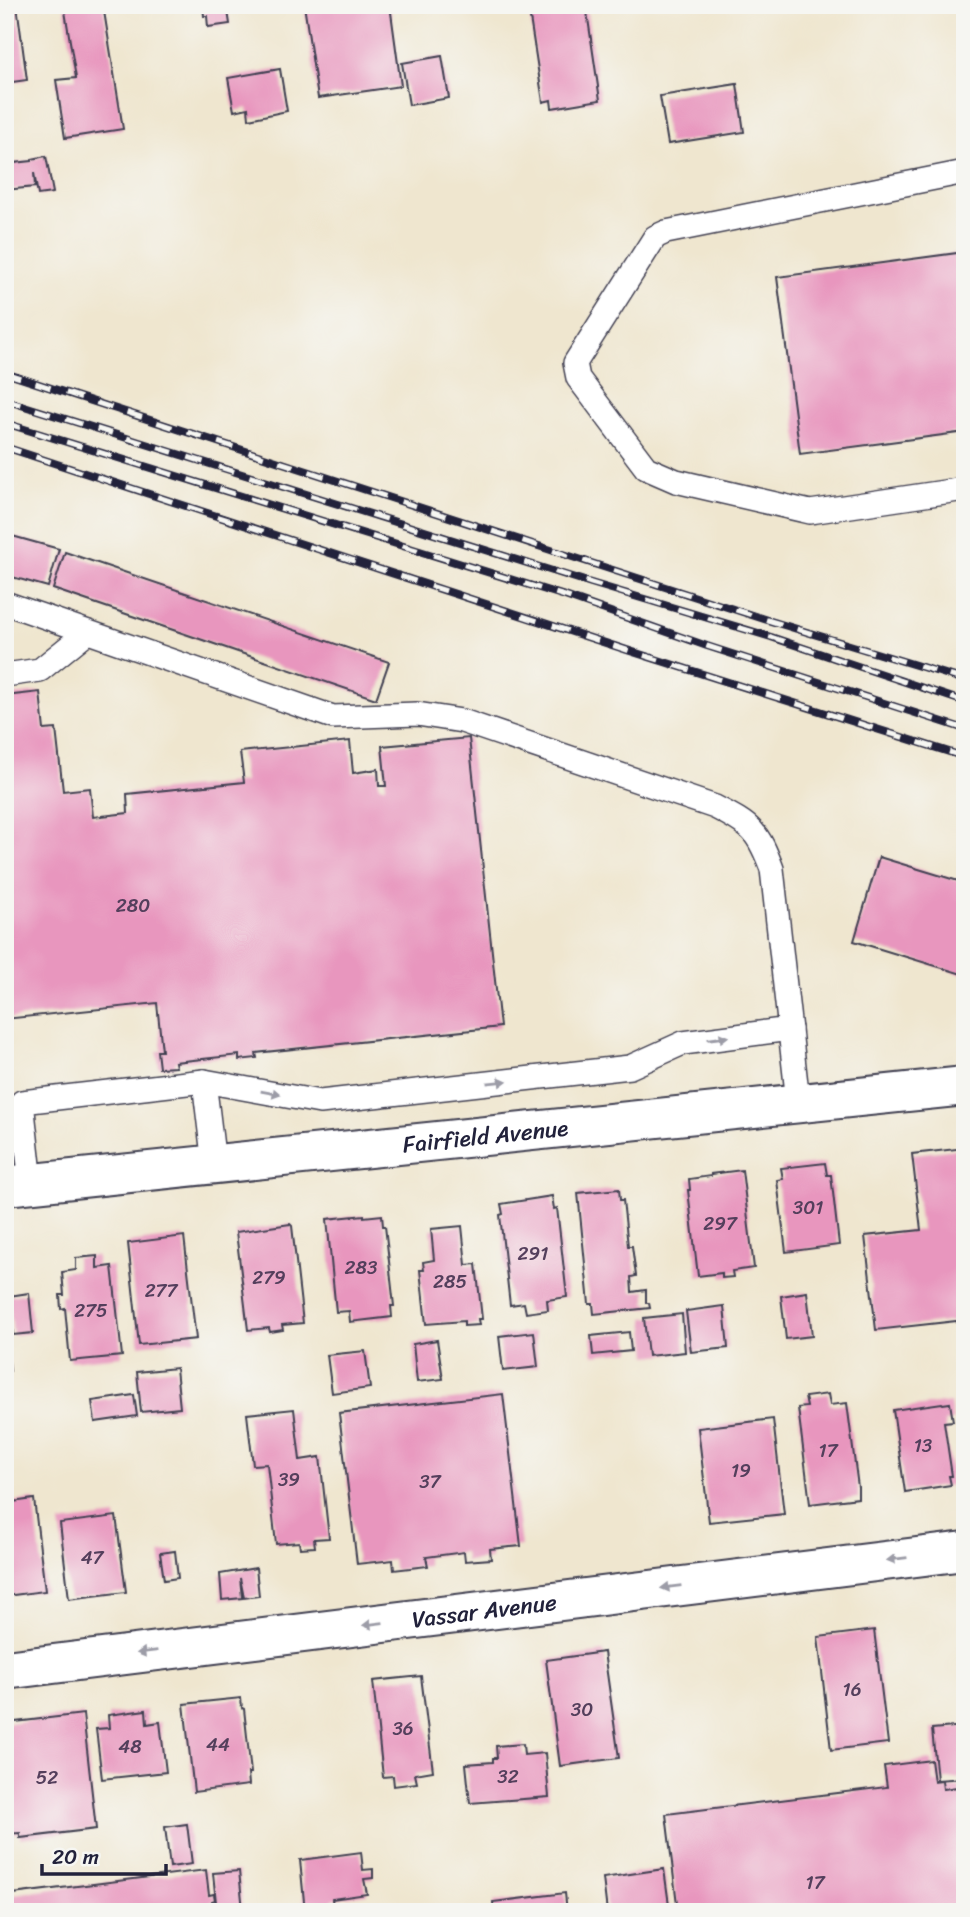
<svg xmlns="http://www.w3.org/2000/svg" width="970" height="1917" font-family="Sriracha,sans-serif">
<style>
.building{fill:#e896be}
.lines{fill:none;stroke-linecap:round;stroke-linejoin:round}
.service-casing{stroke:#413f51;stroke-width:26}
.minor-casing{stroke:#413f51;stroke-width:42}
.secondary-casing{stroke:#413f51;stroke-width:42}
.service{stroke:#fff;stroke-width:23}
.minor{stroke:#fff;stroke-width:38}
.secondary{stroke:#fff;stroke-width:38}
.rail-casing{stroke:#22223b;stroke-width:8}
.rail{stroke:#f6f6f2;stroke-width:5;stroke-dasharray:16;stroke-linecap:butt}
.oneway{fill:#9c9ca7}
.labels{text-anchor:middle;stroke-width:6;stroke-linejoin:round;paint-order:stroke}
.number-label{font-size:19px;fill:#543f5c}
.street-label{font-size:23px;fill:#22223b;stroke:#f6f6f2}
</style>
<rect width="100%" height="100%" fill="#f6f6f2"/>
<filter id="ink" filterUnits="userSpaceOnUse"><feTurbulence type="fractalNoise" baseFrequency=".0143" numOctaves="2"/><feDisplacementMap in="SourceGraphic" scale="14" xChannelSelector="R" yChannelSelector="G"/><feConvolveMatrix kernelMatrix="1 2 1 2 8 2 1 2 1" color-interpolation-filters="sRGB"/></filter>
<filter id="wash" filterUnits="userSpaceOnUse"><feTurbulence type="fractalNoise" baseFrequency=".00686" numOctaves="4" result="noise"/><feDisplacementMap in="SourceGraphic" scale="28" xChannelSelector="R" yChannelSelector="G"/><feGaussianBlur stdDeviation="1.57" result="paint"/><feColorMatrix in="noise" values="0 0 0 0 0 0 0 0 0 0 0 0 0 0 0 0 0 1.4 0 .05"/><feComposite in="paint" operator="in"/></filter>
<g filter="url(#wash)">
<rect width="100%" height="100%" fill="#efe6cf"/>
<g id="blocks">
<g class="building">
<path d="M5,5h12l10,75 -22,3z"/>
<path d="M64,5h39l20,124 -58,9 -9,-58 20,-2z"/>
<path d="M203,5h49v2l-24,4 2,13 -22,3 -1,-11h-3z"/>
<path d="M304,5h86l11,81 -83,12z"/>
<path d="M440,5h26v2l-25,4z"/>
<path d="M528,5h58l14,95 -48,8 -1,-8 -8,2z"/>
<path d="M442,56l7,42 -40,7 -7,-42z"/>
<path d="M280,69l7,42 -38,8 -1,-11 -14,3 -6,-33z"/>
<path d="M737,84l7,48 -76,12 -8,-48z"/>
<path d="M46,156l7,37 -15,2 -4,-22 1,14 -30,3v-26l27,-3v-2z"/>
<path d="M965,252v180l-165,22 -23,-177z"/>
<path d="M5,534l54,15 -11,38 -43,-12z"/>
<path d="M65,552l324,110 -13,37 -323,-110z"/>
<path d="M40,692l4,38 12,-1 7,62 27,-3 3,29 35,-4 -1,-19 117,-12 -4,-30 110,-11 3,32 25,-4 1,17h7l-4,-40 87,-8 31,289 -244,26 1,5 -18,2v-5l-64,7 1,5 -17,1 -2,-17h5l-5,-48 -152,16v-323z"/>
<path d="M879,857l86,26v92l-111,-34z"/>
<path d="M965,1148v77h-5l5,40v55l-89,10 -11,-94 56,-6 -9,-76z"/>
<path d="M825,1163l2,12h4l8,70 -53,7 -9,-72 6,-1 -2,-11z"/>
<path d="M742,1170l12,98 -22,3 1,6 -11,1v-5l-24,3 -10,-86h2l-1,-11 22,-3v-2z"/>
<path d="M619,1189l1,11h3l5,46h4l4,30 -5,1 1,15 14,-2v13h3l1,5 -56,6 -1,-10h-4l-11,-111z"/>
<path d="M552,1196l2,13 3,-1 10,89 -20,3 1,10 -22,3 -2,-10 -14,2 -10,-90 3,-1 -2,-10z"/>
<path d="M364,1215v2l18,-2 1,11h2l9,80h-3l1,11 -42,5 -1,-11 -13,1 -9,-93z"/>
<path d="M290,1224l2,2 11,97 -21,2 1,5 -13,2 -1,-4 -21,2 -12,-98z"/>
<path d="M462,1226l4,39 10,-1 6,55h-4l1,6 -15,1v-5l-38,3 -6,-54h4l-1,-8 11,-2 -3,-31z"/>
<path d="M184,1236l12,103 -57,6 -11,-102z"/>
<path d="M97,1256v12l15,-2 10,90 -52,5 -5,-53 -4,1 -1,-14h4l-2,-23 14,-2v-12z"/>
<path d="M807,1292l5,44 -26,3 -5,-43z"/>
<path d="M29,1293l4,40 -20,2 -4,-39z"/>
<path d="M724,1306l4,42 -37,4 -5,-41z"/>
<path d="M682,1314l3,38 -37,4 -4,-38z"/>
<path d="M534,1332l4,35 -35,4 -4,-35z"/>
<path d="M629,1332l2,19 -38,4 -2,-19z"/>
<path d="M437,1340l6,39 -26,3 -4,-38z"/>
<path d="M5,1342h2l3,29 -5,1z"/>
<path d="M365,1351l5,37 -38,5 -5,-38z"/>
<path d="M176,1368l4,40 -39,4 -4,-40z"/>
<path d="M503,1394l18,152 -31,3 1,10 -26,2 -1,-9 -38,5 2,9 -34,4 -1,-10 -36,4 -18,-151z"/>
<path d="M828,1394l2,11 17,-2 11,84v11l-48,6 -12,-96 9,-1 -2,-10z"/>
<path d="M134,1395l3,21 -42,6 -3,-21z"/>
<path d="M942,1403l1,1 7,-1 3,18 -9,1 8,54h-3l2,9 -46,7 -12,-82z"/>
<path d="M294,1409l6,51 20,-3 9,81 -15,1 1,8 -15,1 -1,-6 -23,2 -9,-80 -14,1 -6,-51z"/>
<path d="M773,1419l11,95 -75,8 -11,-94z"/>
<path d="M34,1499l11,92 -40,5v-93z"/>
<path d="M116,1516l10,76 -57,7 -9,-76z"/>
<path d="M175,1551l3,27 -14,2 -4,-27z"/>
<path d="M256,1568l3,28 -15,2 -4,-20 2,20 -20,2 -2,-26z"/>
<path d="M874,1630l14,113 -57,7 -13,-113z"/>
<path d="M604,1652l15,106 -59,8 -14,-106z"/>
<path d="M421,1676l12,95 -18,3 2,9 -23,3 -1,-10 -10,1 -10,-96z"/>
<path d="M241,1698l1,10 2,1 7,64h-3l1,12 -55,7 -10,-88z"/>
<path d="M146,1710l1,14 13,-2 6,50 -64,7 -6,-50 13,-1 -1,-13z"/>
<path d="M83,1714l13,115 -76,9v-5l-15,1v-83l5,-2 -3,-26z"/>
<path d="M965,1726v52l-28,2 -5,-51z"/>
<path d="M523,1744l1,11 21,-2 4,44 -79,6 -4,-39 27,-2v-4h4l-1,-12z"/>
<path d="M931,1760l3,22 8,-1 1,8 22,-3v126h-287l-12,-98 221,-27 -3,-21z"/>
<path d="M187,1824l5,40 -22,3 -5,-40z"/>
<path d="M361,1852l2,18 10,-1v9l-9,1 3,15 -35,5 2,13h-29l-5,-52z"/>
<path d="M664,1869l6,43h-63l-4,-34z"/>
<path d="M206,1870l3,25 5,-1 1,6 -3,1 2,11h-209v-17z"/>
<path d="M239,1871l4,39 -26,2 -4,-39z"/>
<path d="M565,1893l2,19h-73l-1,-10z"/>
</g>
</g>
</g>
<g filter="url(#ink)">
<use href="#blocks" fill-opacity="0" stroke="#413f51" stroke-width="2"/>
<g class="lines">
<defs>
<g id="service">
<path d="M965,172l-299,60 -11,5 -80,126 3,15 68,90 30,13 134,31 155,-23"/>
<path d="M5,603l328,114 84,-3 45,7 253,86c37,19 43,24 57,62l26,233"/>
<path d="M5,675l35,-5 47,-38"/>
<path d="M204,1081l10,83"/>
<path d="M31,1183l-9,-81 182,-21 116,21 310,-35 53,-24 107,-14"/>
</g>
<g id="minor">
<path id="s1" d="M5,1670l960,-119"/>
</g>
<g id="secondary">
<path id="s2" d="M5,1186l960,-100"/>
</g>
</defs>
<use href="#service" class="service-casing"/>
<use href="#minor" class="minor-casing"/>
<use href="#secondary" class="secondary-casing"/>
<use href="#service" class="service"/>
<use href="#minor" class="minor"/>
<use href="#secondary" class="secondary"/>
<defs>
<g id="rail">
<path d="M5,373l759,246 201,61"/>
<path d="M5,400l586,183 180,54 194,65"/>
<path d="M5,423l560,173 142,50 258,83"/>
<path d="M5,447l625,204 335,106"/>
</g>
</defs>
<use href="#rail" class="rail-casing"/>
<use href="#rail" class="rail"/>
</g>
<defs><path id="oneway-solid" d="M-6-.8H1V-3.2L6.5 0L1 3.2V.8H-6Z" transform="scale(1.75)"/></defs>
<g class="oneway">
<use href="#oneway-solid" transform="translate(718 1038) rotate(-8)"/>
<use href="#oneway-solid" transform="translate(497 1082) rotate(-6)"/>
<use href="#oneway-solid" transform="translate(271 1093) rotate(10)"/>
<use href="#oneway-solid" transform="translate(897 1559) rotate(173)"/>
<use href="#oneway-solid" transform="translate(671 1587) rotate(173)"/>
<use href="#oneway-solid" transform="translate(373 1624) rotate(173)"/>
<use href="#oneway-solid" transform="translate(147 1652) rotate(173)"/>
</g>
</g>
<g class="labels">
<g class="number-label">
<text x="133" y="912">280</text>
<text x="808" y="1214">301</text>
<text x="720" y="1230">297</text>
<text x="533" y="1260">291</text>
<text x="361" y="1274">283</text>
<text x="269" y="1284">279</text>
<text x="450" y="1288">285</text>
<text x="161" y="1297">277</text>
<text x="91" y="1317">275</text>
<text x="923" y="1452">13</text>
<text x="828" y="1457">17</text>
<text x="741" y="1477">19</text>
<text x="289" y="1486">39</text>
<text x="430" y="1488">37</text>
<text x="92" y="1564">47</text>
<text x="852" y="1696">16</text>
<text x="582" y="1716">30</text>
<text x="403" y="1735">36</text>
<text x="218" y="1751">44</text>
<text x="130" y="1753">48</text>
<text x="508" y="1783">32</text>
<text x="47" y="1784">52</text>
<text x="815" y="1889">17</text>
</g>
<g class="street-label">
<text dy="8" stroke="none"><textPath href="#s2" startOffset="483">Fairfield Avenue</textPath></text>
<text dy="8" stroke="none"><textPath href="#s1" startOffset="483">Vassar Avenue</textPath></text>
</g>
</g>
<rect width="970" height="1917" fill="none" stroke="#f6f6f2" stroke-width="28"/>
<path d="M42 1864v10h124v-10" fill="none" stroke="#22223b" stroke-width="3.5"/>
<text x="52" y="1864" font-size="21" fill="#22223b" stroke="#f6f6f2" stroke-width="5" paint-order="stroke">20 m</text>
</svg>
